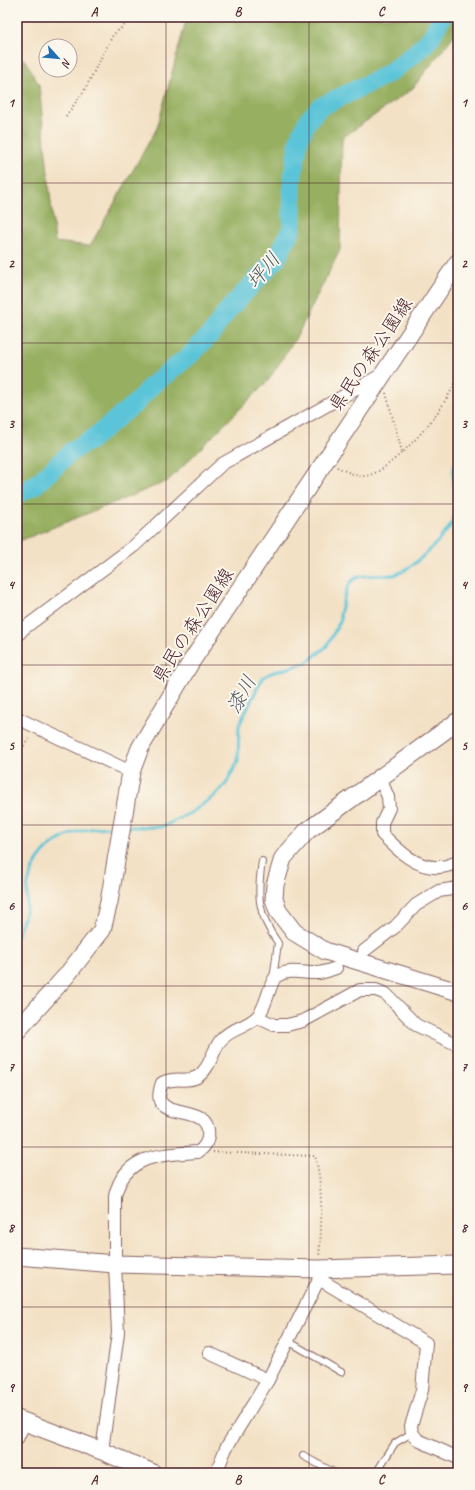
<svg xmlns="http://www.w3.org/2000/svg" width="475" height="1490" font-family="Caveat,'Klee One',sans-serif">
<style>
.forest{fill:#96af60;stroke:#706746}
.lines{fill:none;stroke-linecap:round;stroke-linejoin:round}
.stream{stroke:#5cc4d8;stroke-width:3}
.river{stroke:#5cc4d8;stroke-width:19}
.lane-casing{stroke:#856361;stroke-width:8}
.street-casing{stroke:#856361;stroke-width:14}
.secondary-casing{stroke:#856361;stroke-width:19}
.path{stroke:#856361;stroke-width:2;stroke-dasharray:1 3;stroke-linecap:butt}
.lane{stroke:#fff;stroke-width:6}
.street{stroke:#fff;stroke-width:12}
.secondary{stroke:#fff;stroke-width:17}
.grid{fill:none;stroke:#4a1f2b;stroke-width:1;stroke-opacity:0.55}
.labels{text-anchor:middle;stroke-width:4;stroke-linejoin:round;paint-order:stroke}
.street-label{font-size:19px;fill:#4a1f2b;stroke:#fbf7ec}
.water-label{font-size:20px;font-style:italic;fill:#505968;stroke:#fbf7ec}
.neatline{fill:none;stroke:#4a1f2b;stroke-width:1.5}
.grid-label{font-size:13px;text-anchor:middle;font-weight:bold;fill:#4a1f2b}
</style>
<rect width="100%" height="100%" fill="#fbf7ec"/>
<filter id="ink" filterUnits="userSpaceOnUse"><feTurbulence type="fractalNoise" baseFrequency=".025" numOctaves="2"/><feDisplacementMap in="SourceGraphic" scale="8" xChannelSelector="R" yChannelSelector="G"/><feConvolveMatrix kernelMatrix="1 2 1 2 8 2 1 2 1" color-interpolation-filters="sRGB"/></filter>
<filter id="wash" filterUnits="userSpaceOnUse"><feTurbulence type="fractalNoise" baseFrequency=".012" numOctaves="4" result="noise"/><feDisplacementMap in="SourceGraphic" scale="16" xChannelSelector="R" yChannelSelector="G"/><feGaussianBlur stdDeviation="0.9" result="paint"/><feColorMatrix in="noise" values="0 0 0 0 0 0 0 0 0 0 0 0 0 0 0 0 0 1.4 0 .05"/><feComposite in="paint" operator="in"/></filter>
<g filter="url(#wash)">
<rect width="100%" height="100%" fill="#f3e1c5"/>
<path class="forest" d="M187,17h271v13l-46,59 -70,49 -2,112 -43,86 -29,45 -100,100 -151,61v-485l9,4 13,24 16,157 35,4 67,-118z"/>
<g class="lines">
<g class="stream">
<path d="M127,827h35l30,-15 21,-15 13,-13 12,-23 1,-36 24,-48 8,-4 35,-10 21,-17 14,-27 -1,-5c3,-9 4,-21 9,-29 8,-16 34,-6 48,-11 14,-5 37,-27 46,-39 7,-7 14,-20 14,-30 0,-18 -9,-29 1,-47"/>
<path d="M17,935c3,-8 7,-17 9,-26 2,-8 0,-17 2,-25 10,-43 47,-57 87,-57"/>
</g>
<path class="river" d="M17,494l17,-8 38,-35 20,-12 45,-37 14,-16 38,-30 22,-22 18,-25 48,-51 15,-30v-47l7,-42 9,-19 12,-13 66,-32 27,-20 17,-16 12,-22"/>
</g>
</g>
<g filter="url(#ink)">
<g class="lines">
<defs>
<g id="lane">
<path d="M262,861c-5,34 -5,53 16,82l-5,36"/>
<path d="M288,1341l53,31"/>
<path d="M303,1456l32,17"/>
<path d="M376,1473l19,-30 17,-10"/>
</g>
<g id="street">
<path d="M17,636l6,-7 111,-83 88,-82 159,-89"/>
<path d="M17,718l114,54"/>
<path d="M380,778l8,19 1,11 -7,15v11c16,16 34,35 58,33 6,0 12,-3 18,-5"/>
<path d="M364,951l31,-24 21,-22 23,-14 19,-3"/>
<path d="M257,1017l17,8h13l16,-4 57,-31h16l10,4 30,31 42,20"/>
<path d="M319,1279l107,64 -4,47 -11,36 1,7 6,7 40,18"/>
<path d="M209,1353l59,27"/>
<path d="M17,1439l8,-17"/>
<path d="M102,1451l16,-118 -3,-69v-68c10,-43 48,-41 83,-44 6,-4 9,-8 10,-15 4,-32 -39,-18 -48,-36 -2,-5 0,-12 2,-18 14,-7 24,0 35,-6 13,-8 15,-25 23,-36 10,-13 27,-13 38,-25 9,-10 12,-36 19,-40 12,-8 28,-2 42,-3 6,-1 12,-3 17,-5"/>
<path d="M216,1473l10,-25 42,-68 51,-101 -1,-6"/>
</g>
<g id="secondary">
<path d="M458,721l-151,110 -24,27 -8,27 -1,14 4,12 16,21 31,19 133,41"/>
<path d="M17,1031l49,-55 36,-46 7,-28 22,-130 9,-24 51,-86 267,-400"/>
<path d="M17,1256l98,8 203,5 140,-4"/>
<path d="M17,1419l85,32 51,22"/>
</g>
</defs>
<use href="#lane" class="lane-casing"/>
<use href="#street" class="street-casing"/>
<use href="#secondary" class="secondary-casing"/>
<g class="path">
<path d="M66,116l18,-25 29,-56 21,-18"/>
<path d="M386,393l16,59"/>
<path d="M337,467c9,4 19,10 29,9 13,-3 21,-11 31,-19 26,-23 46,-48 61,-80"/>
<path d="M17,756l13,-19"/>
<path d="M454,1111l4,-1"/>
<path d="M213,1152l102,4c8,28 7,72 4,101"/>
</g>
<use href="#lane" class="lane"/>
<use href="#street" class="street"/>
<use href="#secondary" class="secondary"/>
</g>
</g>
<path class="grid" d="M166,17v1456M309,17v1456M17,183h441M17,343h441M17,504h441M17,665h441M17,825h441M17,986h441M17,1147h441M17,1307h441"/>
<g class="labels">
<g class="street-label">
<text transform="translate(370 354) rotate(-56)" y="7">県民の森公園線</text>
<text transform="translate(192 625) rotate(-57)" y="7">県民の森公園線</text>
</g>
<g class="water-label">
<text transform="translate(263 270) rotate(-50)" y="7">坪川</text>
<text transform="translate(241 694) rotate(-61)" y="7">漆川</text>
</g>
</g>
<rect width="475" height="1490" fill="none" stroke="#fbf7ec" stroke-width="44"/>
<g transform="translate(58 58) rotate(117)"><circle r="19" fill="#fbf7ec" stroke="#b4a19f"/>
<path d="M0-3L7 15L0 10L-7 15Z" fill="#1f6fb2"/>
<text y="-6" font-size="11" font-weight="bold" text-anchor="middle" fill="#4a1f2b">N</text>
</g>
<rect x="22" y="22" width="431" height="1446" class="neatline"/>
<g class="grid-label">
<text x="94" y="16">A</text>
<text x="238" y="16">B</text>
<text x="381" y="16">C</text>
<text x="11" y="107">1</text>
<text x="464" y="107">1</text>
<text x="11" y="268">2</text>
<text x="464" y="268">2</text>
<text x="11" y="428">3</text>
<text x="464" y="428">3</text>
<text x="11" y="589">4</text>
<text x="464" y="589">4</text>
<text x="11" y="750">5</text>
<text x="464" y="750">5</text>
<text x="11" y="910">6</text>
<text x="464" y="910">6</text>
<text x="11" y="1071">7</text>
<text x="464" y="1071">7</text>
<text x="11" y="1232">8</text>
<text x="464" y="1232">8</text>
<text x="11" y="1392">9</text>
<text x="464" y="1392">9</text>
<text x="94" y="1484">A</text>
<text x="238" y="1484">B</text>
<text x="381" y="1484">C</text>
</g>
</svg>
